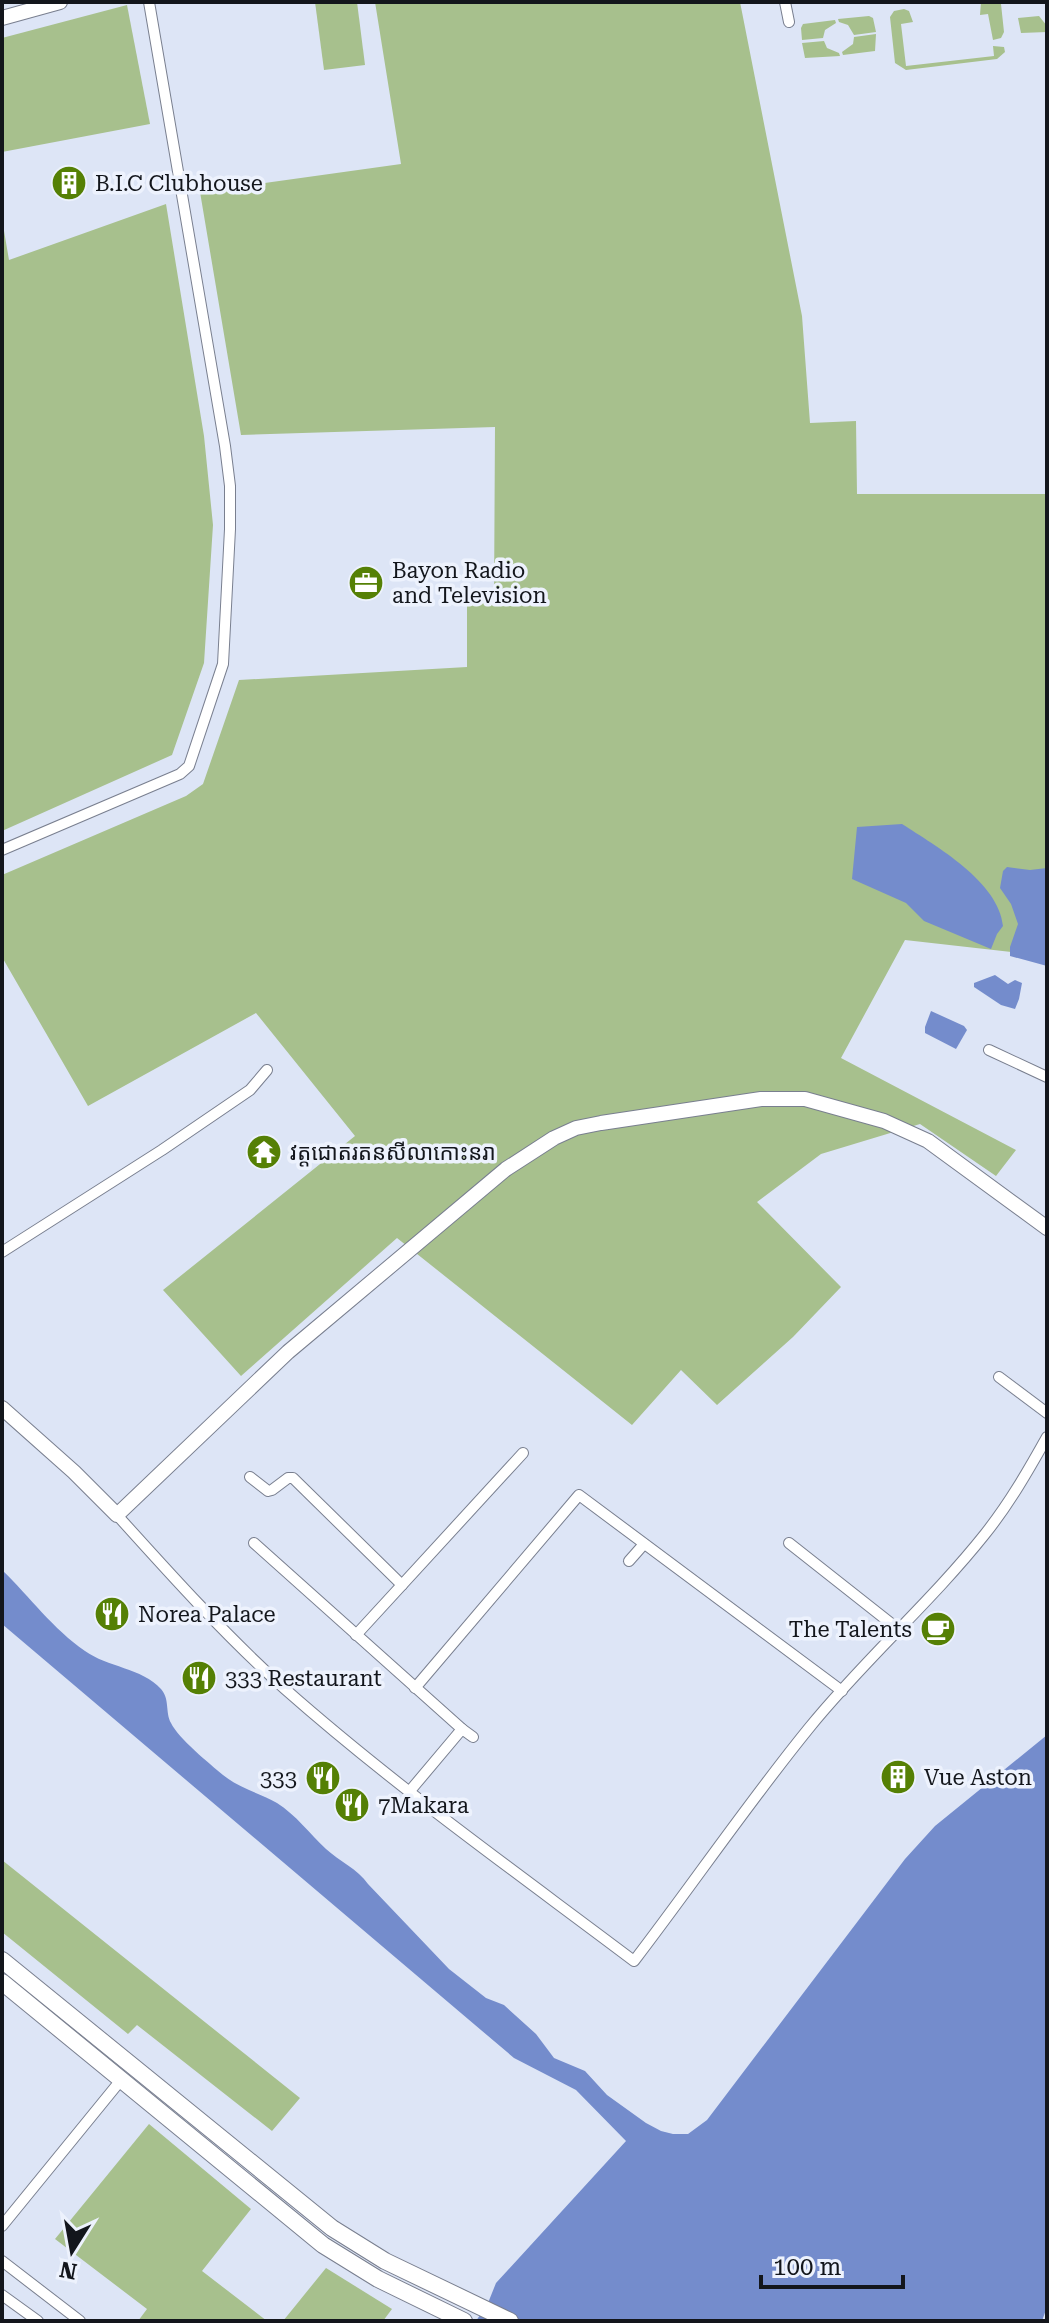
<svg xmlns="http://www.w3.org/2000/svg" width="1049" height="2323" font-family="'Roboto Serif','Noto Sans Khmer',serif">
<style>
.green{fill:#a7c08d}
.water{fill:#748ccc}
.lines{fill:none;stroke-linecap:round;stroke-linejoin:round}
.street-casing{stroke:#797f8f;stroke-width:12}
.secondary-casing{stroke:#797f8f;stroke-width:16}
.primary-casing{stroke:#797f8f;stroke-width:18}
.street{stroke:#fff;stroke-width:10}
.secondary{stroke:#fff;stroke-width:14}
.primary{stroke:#fff;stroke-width:16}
.labels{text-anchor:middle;stroke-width:7;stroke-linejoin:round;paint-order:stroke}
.poi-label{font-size:22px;fill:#13161c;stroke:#edf2fd;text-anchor:start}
</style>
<rect width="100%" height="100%" fill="#dde5f6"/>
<g class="green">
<path d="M315,2h42l8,63 -41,5z"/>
<path d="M375,2h365l62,314 8,107 46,-2 1,73h190v462l-142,-16 -64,118 175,92 -20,26 -76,-52 -99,30 -64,48 84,85 -48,50 -76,68 -36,-35 -49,55 -235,-187 -156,138 -78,-86 192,-154 -99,-123 -168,93 -86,-149v-82l184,-79 17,-12 36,-104 228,-13v-66l27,-1 1,-173 -254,8 -41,-243 201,-28z"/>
<path d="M981,2h19l1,2 3,28 -3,6 -8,2 -5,-26 -8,1z"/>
<path d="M127,5l23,119 -148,28v-114z"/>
<path d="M904,9l5,2 4,11 -12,2 5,42 88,-10 -1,-10 11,1 1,5 -8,7 -91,11 -11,-7 -5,-46 4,-6z"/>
<path d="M869,16l4,2 3,14 -22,3 -6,-10 -9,-3 -1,-3z"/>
<path d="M1039,16l8,10v6l-26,1 -3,-15z"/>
<path d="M835,20l1,3 -11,7 -2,8 -21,2 -1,-12 2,-4z"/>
<path d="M876,34l-1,17 -32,4 -1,-3 11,-8 1,-7z"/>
<path d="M824,41l3,7 12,5 1,3 -35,2 -3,-15z"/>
<path d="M166,204l38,232 9,89 -9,138 -32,92 -170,76v-612l7,41z"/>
<path d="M2,1860l298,238 -28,33 -135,-106 -9,9 -126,-102z"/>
<path d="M149,2124l102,85 -49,62 65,50h-129l9,-12 -92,-70z"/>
<path d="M326,2268l66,41 -9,12h-100z"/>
</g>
<g class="water">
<path d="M902,824c34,22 97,58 101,102l-6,8 -6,15 -67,-28 -18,-18 -54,-24 5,-52z"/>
<path d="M1007,867l23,3 17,-2v98l-37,-10v-9l8,-23 -7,-20 -11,-16 3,-17z"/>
<path d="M995,975l13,9 7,-4 7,3 -3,16 -4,10 -14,-4 -27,-18v-4z"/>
<path d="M931,1011l33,15 3,4 -11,19 -31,-16v-6z"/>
<path d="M2,1570c28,27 51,59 83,81 22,16 57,17 76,38 9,10 4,23 10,34 7,15 39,41 52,52 16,13 36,18 54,28 19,12 33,31 49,46 13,12 32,20 42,35l81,85 37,29 18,7 32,29 18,24 31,13 22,24 39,28 15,8 12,3h15l19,-14 198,-261 30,-33 112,-91v572l-5,14h-566l12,-18 8,-20 130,-142 -50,-51 -62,-32 -512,-434z"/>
</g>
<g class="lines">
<defs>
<g id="street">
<path d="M785,2l4,20"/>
<path d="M2,850l178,-76 9,-8 34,-102 7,-135v-43l-5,-40 -76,-444"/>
<path d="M989,1050l58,27"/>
<path d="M2,1252l160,-102 88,-60 17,-20"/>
<path d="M999,1377l48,36"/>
<path d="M250,1477l18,14 4,-1 16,-12h5l109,107"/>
<path d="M117,1515c54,60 108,120 168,174 111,98 231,183 349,272 59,-77 114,-158 175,-233 55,-68 122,-126 176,-194 24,-30 43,-63 62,-97"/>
<path d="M254,1543l208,186"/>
<path d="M789,1543l109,86"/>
<path d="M629,1561l15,-17"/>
<path d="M356,1635l167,-182"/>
<path d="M415,1688l164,-193 263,196"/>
<path d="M409,1792l53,-63 11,8"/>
<path d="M2,2226l119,-146"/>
<path d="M2,2261l78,60"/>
<path d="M2,2295l36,26"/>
</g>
<g id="secondary">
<path d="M2,18l58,-16"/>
<path d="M2,1408l72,64 43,43 171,-163 218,-183 48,-31 22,-10 25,-5 160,-24h44l79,22 44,20 119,87"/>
</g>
<g id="primary">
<path d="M2,1960l330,268 53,33 125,60"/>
<path d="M2,1982l321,263 55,34 86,42"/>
</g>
</defs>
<use href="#street" class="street-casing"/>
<use href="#secondary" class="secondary-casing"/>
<use href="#primary" class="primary-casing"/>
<use href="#street" class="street"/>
<use href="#secondary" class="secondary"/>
<use href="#primary" class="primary"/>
</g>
<defs>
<symbol id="building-disc" viewBox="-11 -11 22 22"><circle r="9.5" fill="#558005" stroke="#edf2fd"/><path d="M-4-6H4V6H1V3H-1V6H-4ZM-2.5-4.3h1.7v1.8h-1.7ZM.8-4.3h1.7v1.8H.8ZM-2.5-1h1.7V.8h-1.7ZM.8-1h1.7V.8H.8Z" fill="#fff"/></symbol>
<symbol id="office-disc" viewBox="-11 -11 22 22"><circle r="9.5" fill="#558005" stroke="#edf2fd"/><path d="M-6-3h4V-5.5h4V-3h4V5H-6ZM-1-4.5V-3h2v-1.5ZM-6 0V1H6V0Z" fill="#fff"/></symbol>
<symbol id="temple-disc" viewBox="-11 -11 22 22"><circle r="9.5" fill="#558005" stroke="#edf2fd"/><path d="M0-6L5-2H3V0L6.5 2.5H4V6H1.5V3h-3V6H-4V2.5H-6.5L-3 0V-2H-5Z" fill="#fff"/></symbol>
<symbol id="restaurant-disc" viewBox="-11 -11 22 22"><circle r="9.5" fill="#558005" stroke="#edf2fd"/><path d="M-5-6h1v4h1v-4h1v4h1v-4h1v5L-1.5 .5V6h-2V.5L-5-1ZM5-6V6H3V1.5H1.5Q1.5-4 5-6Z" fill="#fff"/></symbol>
<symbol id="cafe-disc" viewBox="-11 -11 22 22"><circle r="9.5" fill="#558005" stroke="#edf2fd"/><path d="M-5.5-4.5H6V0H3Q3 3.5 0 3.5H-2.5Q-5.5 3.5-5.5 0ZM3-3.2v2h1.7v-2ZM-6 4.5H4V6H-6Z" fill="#fff"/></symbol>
</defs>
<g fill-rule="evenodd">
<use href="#building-disc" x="49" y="163" width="40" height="40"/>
<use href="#office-disc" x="346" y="563" width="40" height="40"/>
<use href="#temple-disc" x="244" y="1132" width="40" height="40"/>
<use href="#restaurant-disc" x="92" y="1594" width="40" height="40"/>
<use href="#cafe-disc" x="918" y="1609" width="40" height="40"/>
<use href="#restaurant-disc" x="179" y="1658" width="40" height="40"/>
<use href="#building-disc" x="878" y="1757" width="40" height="40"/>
<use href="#restaurant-disc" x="303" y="1758" width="40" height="40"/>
<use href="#restaurant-disc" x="332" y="1785" width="40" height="40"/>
</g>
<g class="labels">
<g class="poi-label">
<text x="95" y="191">B.I.C Clubhouse</text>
<text x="392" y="578">Bayon Radio<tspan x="392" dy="25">and Television</tspan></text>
<text x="290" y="1160">វត្តជោតរតនសីលាកោះនរា</text>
<text x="138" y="1622">Norea Palace</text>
<text x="912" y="1637" text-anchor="end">The Talents</text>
<text x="225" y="1686">333 Restaurant</text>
<text x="924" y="1785">Vue Aston</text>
<text x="297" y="1786" text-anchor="end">333</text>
<text x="378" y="1813">7Makara</text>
</g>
</g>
<rect width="1049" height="2323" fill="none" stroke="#13161c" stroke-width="8"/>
<g transform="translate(72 2251) rotate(191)" stroke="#edf2fd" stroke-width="6" paint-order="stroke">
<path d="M0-6L14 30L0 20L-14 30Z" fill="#13161c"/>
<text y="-12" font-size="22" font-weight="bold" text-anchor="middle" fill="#13161c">N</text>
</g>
<path d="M761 2275v12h142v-12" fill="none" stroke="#13161c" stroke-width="4"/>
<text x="773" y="2275" font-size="24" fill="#13161c" stroke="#edf2fd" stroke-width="6" paint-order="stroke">100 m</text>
</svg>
